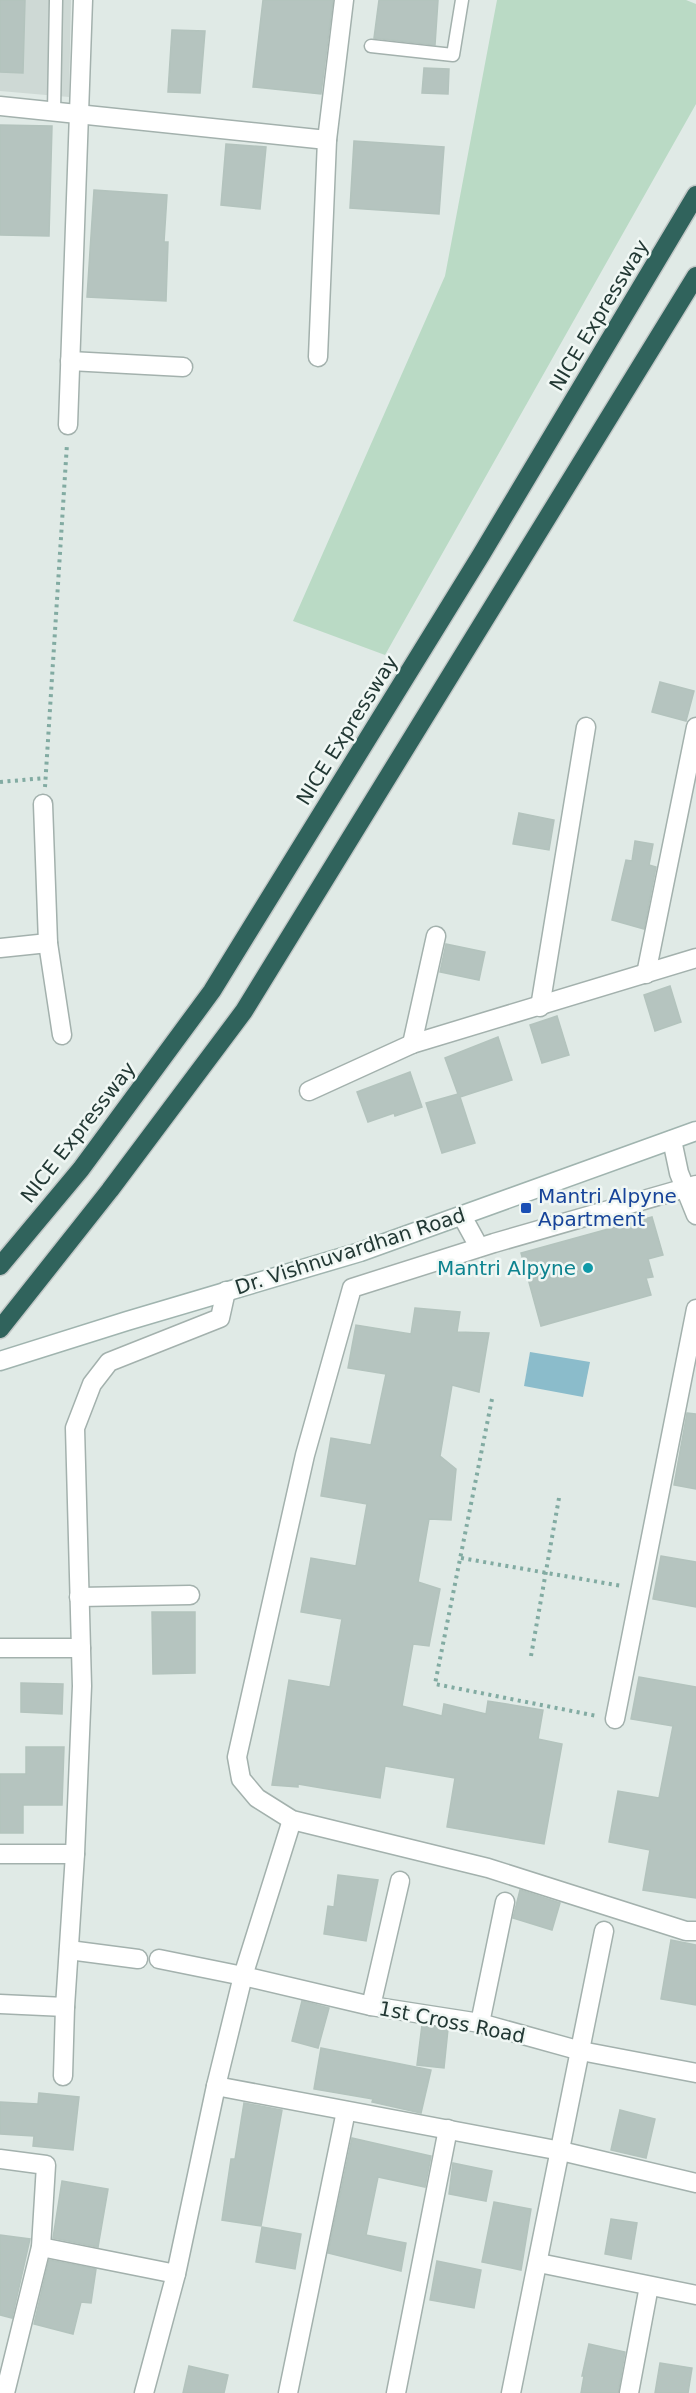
<svg xmlns="http://www.w3.org/2000/svg" width="696" height="2393" font-family="'DejaVu Sans',sans-serif">
<style>
.built{fill:#ced9d5}
.green{fill:#badac5}
.water{fill:#8bbccb}
.building{fill:#b5c4bf;stroke:#b3c3bd;stroke-width:1.5}
.lines{fill:none;stroke-linecap:round;stroke-linejoin:round}
.lane-casing{stroke:#a3b1ad;stroke-width:15}
.street-casing{stroke:#a3b1ad;stroke-width:21}
.secondary-casing{stroke:#a0b4af;stroke-width:21}
.highway-casing{stroke:#c1c7c6;stroke-width:21}
.path{stroke:#82aba2;stroke-width:4;stroke-dasharray:3 4.5;stroke-linecap:butt}
.lane{stroke:#fff;stroke-width:12}
.street{stroke:#fff;stroke-width:18}
.secondary{stroke:#fff;stroke-width:18}
.highway{stroke:#30635c;stroke-width:18}
.transit-dot{fill:#1a4fb4;stroke:#f0f7f4;stroke-width:2}
.culture-dot{fill:#0f9aa8;stroke:#f0f7f4;stroke-width:2}
.labels{text-anchor:middle;stroke-width:5;stroke-linejoin:round;paint-order:stroke}
.street-label{font-size:20px;fill:#223834;stroke:#f0f7f4}
.transit-label{font-size:20px;fill:#164399;stroke:#f0f7f4;text-anchor:start}
.culture-label{font-size:20px;fill:#0d838f;stroke:#f0f7f4;text-anchor:end}
</style>
<rect width="100%" height="100%" fill="#e0eae6"/>
<path class="built" d="M0,0h71l-2,97 -69,-6z"/>
<path class="green" d="M497,0h189l10,4v100l-311,551 -92,-34 152,-345z"/>
<path class="water" d="M530,1352l60,10 -7,35 -59,-11z"/>
<g class="building">
<path d="M0,0h25l-2,73 -23,-1z"/>
<path d="M263,0h70l-12,94 -68,-7z"/>
<path d="M379,0h59l-3,45 -61,-7z"/>
<path d="M172,30l33,1 -5,62 -32,-1z"/>
<path d="M424,68l25,1 -1,25 -26,-1z"/>
<path d="M0,125l52,1 -3,110 -49,-1z"/>
<path d="M354,141l90,6 -5,67 -89,-6z"/>
<path d="M226,144l40,3 -6,62 -39,-4z"/>
<path d="M94,190l73,5 -3,47h4l-2,59 -79,-4z"/>
<path d="M660,682l34,9 -8,30 -34,-9z"/>
<path d="M519,813l35,7 -5,30 -36,-6z"/>
<path d="M635,841l18,3 -4,21 7,2 -12,62 -32,-9 14,-60 6,1z"/>
<path d="M446,944l39,8 -6,28 -39,-8z"/>
<path d="M670,986l11,36 -26,9 -11,-36z"/>
<path d="M557,1016l12,39 -27,8 -12,-38z"/>
<path d="M498,1037l14,43 -52,17 15,46 -33,10 -16,-50 32,-9 -13,-36z"/>
<path d="M410,1072l12,35 -27,9 -1,-3 -26,9 -11,-30z"/>
<path d="M652,1217l11,38 -15,4 5,18 -7,1 5,17 -110,31 -20,-73z"/>
<path d="M415,1308l45,4 -3,20 32,1 -10,59 -27,-7 -12,71 16,13 -5,51 -22,-1 -11,63 22,7 -11,57 -16,-2 -11,62 40,10 2,-12 42,10 2,-13 55,9 -5,29 24,5 -18,100 -97,-17 8,-49 -70,-12 -5,32 -82,-14v3l-26,-2 17,-105 41,7 12,-68 -41,-7 10,-54 45,8 11,-62 -46,-8 10,-58 40,7 15,-71 -38,-6 8,-43 55,9z"/>
<path d="M687,1413l9,1v75l-22,-4z"/>
<path d="M661,1556l35,6v45l-43,-8z"/>
<path d="M152,1612h43v61l-42,1z"/>
<path d="M639,1677l57,10v211l-53,-8 7,-40 -41,-8 9,-51 41,7 14,-72 -42,-7z"/>
<path d="M21,1683l42,1 -1,30 -41,-2z"/>
<path d="M26,1747h38l-2,58h-39v28h-23v-59h26z"/>
<path d="M338,1875l40,5 -12,61 -42,-7 4,-28 6,1z"/>
<path d="M520,1890l40,13 -8,27 -39,-12z"/>
<path d="M671,1940l25,5v60l-35,-6z"/>
<path d="M302,2001l27,7 -11,40 -26,-7z"/>
<path d="M422,2025l26,4 -4,39 -27,-3z"/>
<path d="M321,2048l110,22 -10,43 -49,-11 1,-3 -59,-10z"/>
<path d="M39,2093l40,4 -6,53 -40,-4 1,-10 -34,-2v-32l38,2z"/>
<path d="M244,2103l38,7 -21,116 -39,-6 9,-61h4z"/>
<path d="M620,2110l35,9 -9,39 -35,-8z"/>
<path d="M352,2138l79,18 -6,31 -47,-10 -12,58 40,8 -5,28 -73,-18z"/>
<path d="M453,2163l39,8 -6,30 -37,-7z"/>
<path d="M62,2181l46,8 -10,58 -45,-9z"/>
<path d="M494,2202l37,7 -10,61 -39,-8z"/>
<path d="M611,2219l26,4 -6,36 -26,-5z"/>
<path d="M262,2227l39,7 -6,35 -39,-7z"/>
<path d="M0,2235l30,4 -18,79 -12,-3z"/>
<path d="M49,2260l47,9 -5,34 -10,-1 -8,32 -39,-10z"/>
<path d="M437,2261l44,9 -7,38 -44,-8z"/>
<path d="M589,2344l36,8 -7,41h-37l3,-17h-2z"/>
<path d="M660,2363l32,5 -4,25h-33z"/>
<path d="M189,2366l39,9 -4,18h-41z"/>
</g>
<g class="lines">
<defs>
<g id="lane">
<path d="M371,46l82,9 9,-55"/>
<path d="M54,112l2,-112"/>
</g>
<g id="street">
<path d="M0,106l327,34"/>
<path d="M318,357l9,-217 17,-140"/>
<path d="M70,361l113,6"/>
<path d="M68,425l15,-425"/>
<path d="M43,804l5,139 14,92"/>
<path d="M436,936l-24,108 284,-86"/>
<path d="M0,948l48,-5"/>
<path d="M646,974l50,-247"/>
<path d="M540,1007l46,-280"/>
<path d="M309,1091l103,-47"/>
<path d="M672,1140l7,33 17,42"/>
<path d="M696,1185l-202,58 -142,45 -47,167 -68,302 4,22 16,19 35,22 196,48 198,63h10"/>
<path d="M462,1216l17,31"/>
<path d="M79,1597l111,-2"/>
<path d="M0,1648h81"/>
<path d="M615,1719l81,-410"/>
<path d="M0,1854h75l7,-168 -7,-258 17,-44 17,-22 111,-44 6,-27"/>
<path d="M69,1950l69,9"/>
<path d="M159,1959l84,17 128,30 109,17 101,28 115,22"/>
<path d="M0,2004l65,3 10,-153"/>
<path d="M371,2006l29,-125"/>
<path d="M480,2023l25,-121"/>
<path d="M63,2076l2,-69"/>
<path d="M216,2086l345,65 135,32"/>
<path d="M0,2159l46,6 -5,82 -36,146"/>
<path d="M41,2247l135,27"/>
<path d="M539,2263l157,32"/>
<path d="M144,2393l32,-119 40,-188 27,-110 49,-156"/>
<path d="M288,2393l58,-282"/>
<path d="M396,2393l52,-264"/>
<path d="M511,2393l93,-462"/>
<path d="M629,2393l20,-107"/>
</g>
<path id="secondary" d="M0,1361l127,-40 233,-69 336,-121"/>
<g id="highway">
<path d="M0,1266l81,-97 131,-178 269,-436 215,-360"/>
<path d="M0,1329l110,-139 134,-179 452,-735"/>
</g>
</defs>
<use href="#lane" class="lane-casing"/>
<use href="#street" class="street-casing"/>
<use href="#secondary" class="secondary-casing"/>
<use href="#highway" class="highway-casing"/>
<g class="path">
<path d="M0,782l45,-4"/>
<path d="M45,787l22,-343"/>
<path d="M492,1399l-57,285 162,32"/>
<path d="M461,1558l161,28"/>
<path d="M531,1656l28,-158"/>
</g>
<use href="#lane" class="lane"/>
<use href="#street" class="street"/>
<use href="#secondary" class="secondary"/>
<use href="#highway" class="highway"/>
</g>
<rect class="transit-dot" x="520" y="1202" width="12" height="12" rx="3"/>
<circle class="culture-dot" cx="588" cy="1268" r="6"/>
<g class="labels">
<g class="street-label">
<text transform="translate(599 315) rotate(-59)" y="7">NICE Expressway</text>
<text transform="translate(347 730) rotate(-58)" y="7">NICE Expressway</text>
<text transform="translate(78 1132) rotate(-52)" y="7">NICE Expressway</text>
<text transform="translate(350 1251) rotate(-18)" y="7">Dr. Vishnuvardhan Road</text>
<text transform="translate(452 2022) rotate(11)" y="7">1st Cross Road</text>
</g>
<g class="transit-label">
<text x="538" y="1203">Mantri Alpyne<tspan x="538" dy="23">Apartment</tspan></text>
</g>
<g class="culture-label">
<text x="576" y="1275">Mantri Alpyne</text>
</g>
</g>
</svg>
